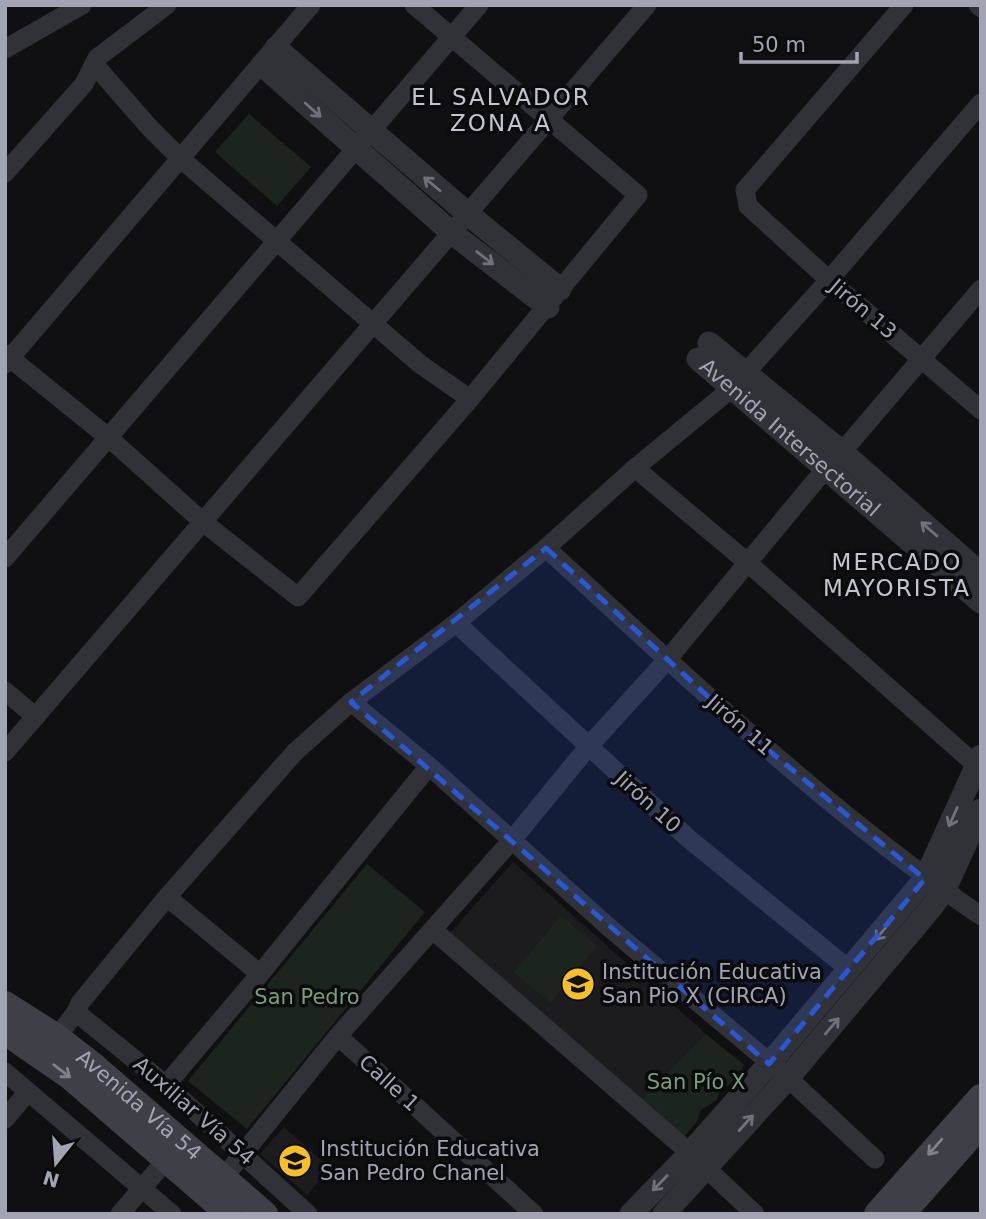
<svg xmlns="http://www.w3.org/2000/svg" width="986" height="1219" font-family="'DejaVu Sans',sans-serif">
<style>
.built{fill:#1c1c1f}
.green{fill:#1c241e}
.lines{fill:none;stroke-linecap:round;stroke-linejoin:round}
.minor{stroke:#313237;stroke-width:19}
.tertiary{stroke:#313237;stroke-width:23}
.secondary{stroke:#3f4047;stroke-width:26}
.oneway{stroke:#6f717b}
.oneway2{stroke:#7f828d}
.marked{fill:#2a57d4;fill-opacity:0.2;stroke:#2a57d4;stroke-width:5;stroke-dasharray:14 9;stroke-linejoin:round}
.labels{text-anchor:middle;stroke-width:7;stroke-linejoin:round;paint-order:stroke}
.street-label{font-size:21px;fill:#a1a5b3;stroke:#0b0b0d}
.poi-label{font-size:21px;fill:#a1a5b3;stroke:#0b0b0d;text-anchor:start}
.park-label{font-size:21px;fill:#779e7d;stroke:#0b0b0d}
.neighbourhood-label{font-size:23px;letter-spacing:2px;fill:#c2c4cf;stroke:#0b0b0d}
</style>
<rect width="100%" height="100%" fill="#101012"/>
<g class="built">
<path d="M513,862l193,172 -65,66 -192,-166z"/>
<path d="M284,1127l46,41 -23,27 -47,-41z"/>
</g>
<g class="green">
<path d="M249,114l62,53 -34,39 -62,-54z"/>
<path d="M367,864l58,48 -178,217 -59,-48z"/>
<path d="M561,916l36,30 -47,57 -36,-31z"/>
<path d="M706,1034l38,31 -9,16 -15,9 -3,10 -16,10 -5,13 -12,14 -43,-37z"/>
</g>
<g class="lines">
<g class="minor">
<path d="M904,5l-159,185 3,16 81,74 152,130"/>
<path d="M978,5l3,3"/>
<path d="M5,49l77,-44"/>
<path d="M94,64l55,63 31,31 240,206 50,35"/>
<path d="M5,173l79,-89 13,-26 70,-53"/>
<path d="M5,354l103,83 95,85 95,75 172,-198 168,-204 -224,-190"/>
<path d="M5,364l306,-359"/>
<path d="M635,468l113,95 228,202"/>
<path d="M546,548c140,128 278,261 435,368"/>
<path d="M5,558l474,-553"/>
<path d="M456,623l233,216 161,131"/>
<path d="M5,691l31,26"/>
<path d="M351,702l78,64 183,164 176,148 87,81"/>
<path d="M5,752l642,-747"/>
<path d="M167,897l93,77"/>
<path d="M433,930l257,223 65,61"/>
<path d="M76,1012l90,73 142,129"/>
<path d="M338,1036l196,178"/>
<path d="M57,1037l19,-25 4,-9 87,-106 128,-145 56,-50 105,-79 90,-75 89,-80 96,-79 98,-109 152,-177"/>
<path d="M5,1072l167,142"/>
<path d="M166,1085l94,-111 169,-208"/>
<path d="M5,1119l22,-26"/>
<path d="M224,1177l114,-141 174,-196 76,-93 79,-87 159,-192 16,-16 139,-163"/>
<path d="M120,1214l47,-55"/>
</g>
<g class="tertiary">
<path d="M276,48l192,166 92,75"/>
<path d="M262,65l190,168 96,74"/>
<path d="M709,343l133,109 139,122"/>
<path id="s1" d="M698,359l283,243"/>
<path d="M631,1214l59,-61 79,-89 156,-185 56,-123"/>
<path d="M664,1214l124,-136 142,-169 14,-18 37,-81"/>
</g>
<g class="secondary">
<path id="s2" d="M5,1004l52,33 36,28 172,149"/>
<path d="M5,1032l64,44 160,138"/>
<path d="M877,1214l104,-117"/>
<path d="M902,1214l69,-78 10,-7"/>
</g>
</g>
<defs><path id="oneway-shaft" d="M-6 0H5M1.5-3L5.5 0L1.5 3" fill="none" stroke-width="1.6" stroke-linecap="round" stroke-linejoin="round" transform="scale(1.75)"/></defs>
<g class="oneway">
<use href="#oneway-shaft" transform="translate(313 110) rotate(42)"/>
<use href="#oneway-shaft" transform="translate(432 184) rotate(-140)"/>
<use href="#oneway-shaft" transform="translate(485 258) rotate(38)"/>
<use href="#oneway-shaft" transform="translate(929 529) rotate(-139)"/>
<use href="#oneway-shaft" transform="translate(953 817) rotate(114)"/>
<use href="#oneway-shaft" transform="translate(882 932) rotate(130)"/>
<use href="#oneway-shaft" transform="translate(832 1026) rotate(-50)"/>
<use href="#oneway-shaft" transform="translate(746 1123) rotate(-48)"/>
<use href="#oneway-shaft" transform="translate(660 1183) rotate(134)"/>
</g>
<g class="oneway2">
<use href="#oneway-shaft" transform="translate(62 1071) rotate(37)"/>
<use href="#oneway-shaft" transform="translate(935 1147) rotate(131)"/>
</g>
<path class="marked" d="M546,548l204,187 175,144 -156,185 -418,-362z"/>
<defs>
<symbol id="school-disc" viewBox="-11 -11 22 22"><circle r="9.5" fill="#f4c026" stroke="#0b0b0d"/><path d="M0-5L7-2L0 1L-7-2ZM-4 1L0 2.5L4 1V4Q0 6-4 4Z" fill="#111"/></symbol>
</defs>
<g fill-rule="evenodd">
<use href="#school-disc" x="559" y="965" width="38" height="38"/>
<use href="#school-disc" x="276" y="1142" width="38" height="38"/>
</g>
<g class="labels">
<g class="street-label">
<text transform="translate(863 309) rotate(40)" y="7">Jirón 13</text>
<text dy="7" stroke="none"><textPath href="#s1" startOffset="121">Avenida Intersectorial</textPath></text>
<text transform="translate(740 725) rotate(41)" y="7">Jirón 11</text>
<text transform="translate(648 802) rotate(42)" y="7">Jirón 10</text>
<text transform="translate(389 1083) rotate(42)" y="7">Calle 1</text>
<text dy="7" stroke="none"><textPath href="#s2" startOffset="168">Avenida Vía 54</textPath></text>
<text transform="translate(194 1111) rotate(41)" y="7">Auxiliar Vía 54</text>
</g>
<g class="poi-label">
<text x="602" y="979">Institución Educativa<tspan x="602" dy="24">San Pio X (CIRCA)</tspan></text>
<text x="320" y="1156">Institución Educativa<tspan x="320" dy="24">San Pedro Chanel</tspan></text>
</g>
<g class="park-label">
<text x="307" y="1004">San Pedro</text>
<text x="696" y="1089">San Pío X</text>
</g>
<g class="neighbourhood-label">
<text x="501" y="105">EL SALVADOR<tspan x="501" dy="26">ZONA A</tspan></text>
<text x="897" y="570">MERCADO<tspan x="897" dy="26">MAYORISTA</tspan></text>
</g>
</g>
<rect width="986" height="1219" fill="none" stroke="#a1a5b3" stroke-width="14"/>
<g transform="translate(56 1163) rotate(197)" stroke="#0b0b0d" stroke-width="5" paint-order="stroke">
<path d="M0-5L12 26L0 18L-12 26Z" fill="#a1a5b3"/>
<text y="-10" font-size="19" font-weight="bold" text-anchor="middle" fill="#a1a5b3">N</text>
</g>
<path d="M741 52v10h116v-10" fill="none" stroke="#a1a5b3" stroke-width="3.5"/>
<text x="752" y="52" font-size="21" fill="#a1a5b3" stroke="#0b0b0d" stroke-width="5" paint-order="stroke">50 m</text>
</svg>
